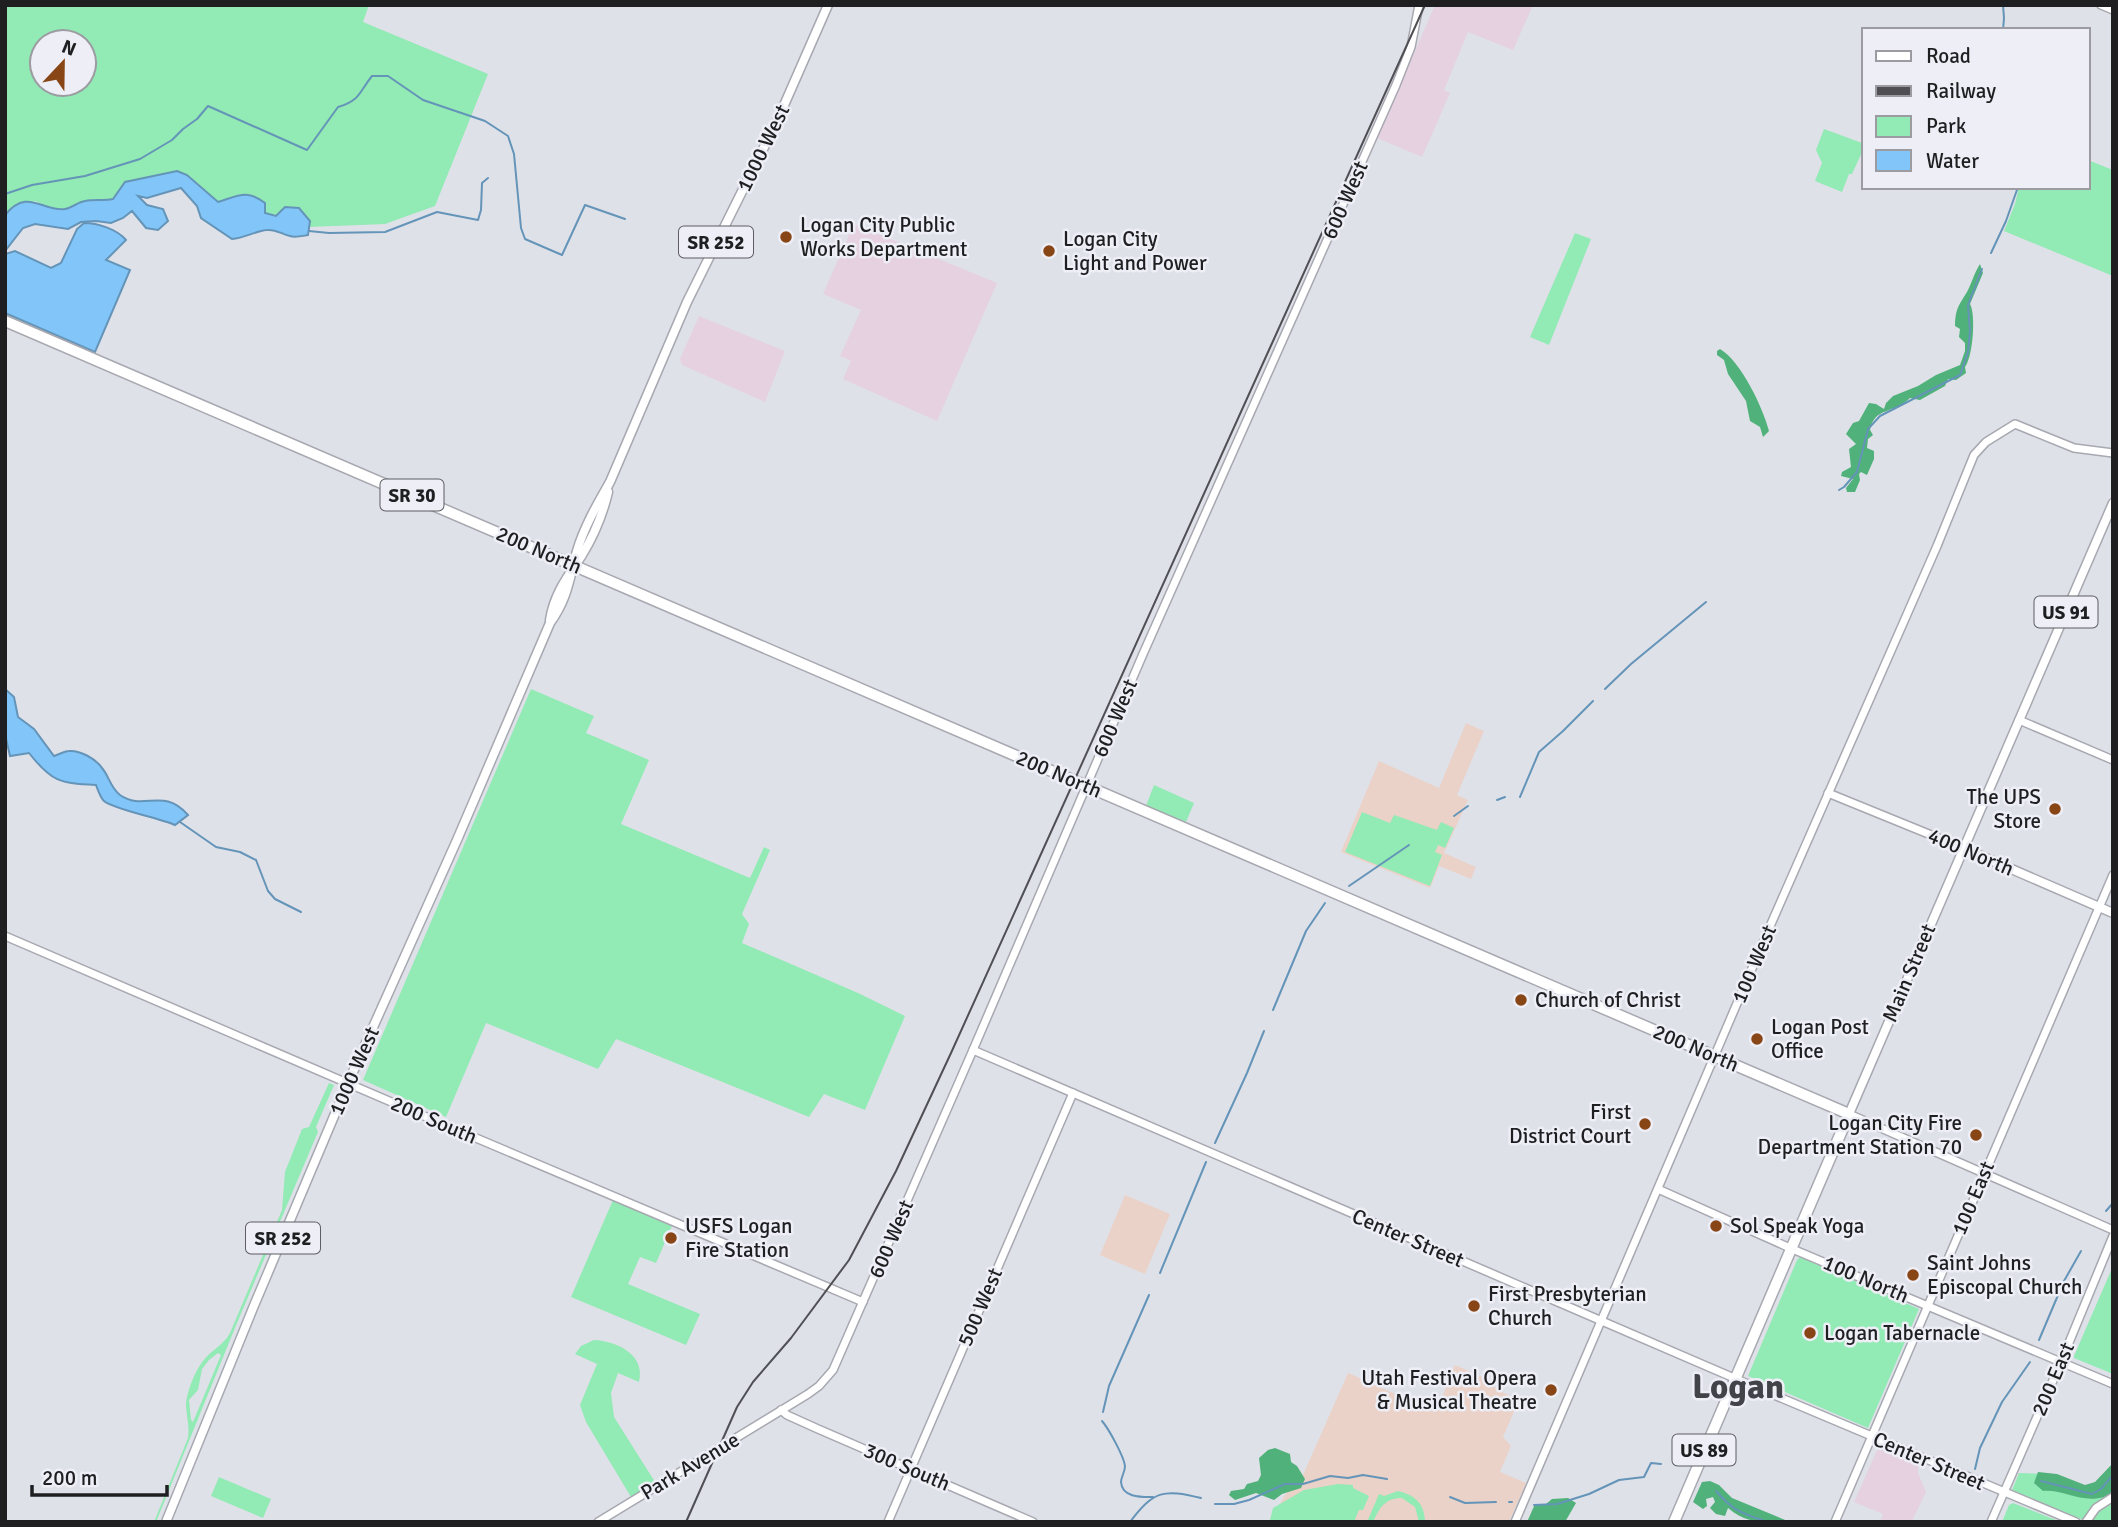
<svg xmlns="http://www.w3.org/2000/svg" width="2118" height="1527" font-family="Signika,sans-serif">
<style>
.industrial{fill:#e5d1e0}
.education{fill:#ead2c8}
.green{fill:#92eab4;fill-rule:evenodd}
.forest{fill:#50b27a}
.water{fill:#82c6f9;stroke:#6494b8;stroke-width:2}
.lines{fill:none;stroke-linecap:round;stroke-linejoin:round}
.stream{stroke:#6494b8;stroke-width:2}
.secondary-casing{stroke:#a7a8b0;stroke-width:10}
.primary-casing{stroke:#a7a8b0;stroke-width:11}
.highway-casing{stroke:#a7a8b0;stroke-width:13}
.secondary{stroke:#fff;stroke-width:7}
.primary{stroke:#fff;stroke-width:8}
.highway{stroke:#fff;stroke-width:10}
.rail{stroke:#4f4f54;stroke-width:2}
.poi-dot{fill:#884616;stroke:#edeef6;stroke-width:2.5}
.labels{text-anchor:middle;stroke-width:5;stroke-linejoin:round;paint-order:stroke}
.shield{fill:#edeef6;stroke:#5d5d62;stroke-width:2}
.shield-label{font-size:19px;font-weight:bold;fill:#1f1f22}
.street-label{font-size:21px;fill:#1f1f22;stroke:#edeef6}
.poi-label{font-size:21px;fill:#1f1f22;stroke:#edeef6;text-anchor:start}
.town-label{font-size:35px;font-weight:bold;fill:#424349;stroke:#edeef6}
</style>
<rect width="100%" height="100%" fill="#dfe1e9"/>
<g class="industrial">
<path d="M1435,5h98l-20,45 -45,-18 -24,58 6,3 -28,64 -45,-19z"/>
<path d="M854,224l143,59 -60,138 -94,-42 8,-18 -11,-5 21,-46 -38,-16z"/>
<path d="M699,316l86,35 -20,51 -83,-37 -2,-6z"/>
<path d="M1879,1446l39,16v11l8,19 -14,29 -32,1 3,-8 -29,-12z"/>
</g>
<g class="education">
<path d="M1466,723l18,8 -27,64 11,5 -24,53 32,14 -5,12 -32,-13 -9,22 -89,-36 38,-91 60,27z"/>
<path d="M1125,1195l45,19 -25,60 -45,-19z"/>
<path d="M1455,1365l39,17 1,7 24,11 -16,37 8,9 -11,26 26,11 -17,39h-239l15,-27 18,-20 45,-102 88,39z"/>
</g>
<g class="green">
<path d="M5,5h364l-6,17 125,52 -53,132 -50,18 -76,3 1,-6 -45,-8v-10l-33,-6 -14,5 -31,-27 -10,-4 -52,11 -12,17 -10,2h-18l-20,8 -15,-1 -15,-7 -28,11 -2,3zM42,42h42v42h-42z"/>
<path d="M1824,129l38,14 2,5 -12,26h-3l-7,18 -27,-11 7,-18 -6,-13z"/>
<path d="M2088,160l25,10v106l-109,-45 11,-27 4,-17h69z"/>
<path d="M1575,233l16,6 -42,106 -19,-8z"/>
<path d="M531,689l63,27 -8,17 63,27 -28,64 129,54 14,-31 6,3 -28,64 7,10 -7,19 116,50 47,23 -40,94 -41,-16 -15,23 -193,-78 -18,30 -112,-46 -40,94 -83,-37z"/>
<path d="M1154,785l40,18 -8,19 -40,-16z"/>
<path d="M1362,812l28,11 4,-8 43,15 4,-8 13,6 -9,20 -7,-3 -3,7 7,3 -12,31 -85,-34z"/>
<path d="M329,1083l5,2 -18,42 2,5 -81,191 -81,199h-2l34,-84c2,-12 -2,-23 -2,-34 1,-13 9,-33 17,-43 8,-11 20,-15 27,-28l52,-123 3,-38 17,-43 7,-2zM218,1353l3,2 -28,67 -2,-2 -2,-20 9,-10 4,-21 7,-9z"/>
<path d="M613,1200l59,26 -16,37 -16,-6 -12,27 72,30 -14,31 -115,-48z"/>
<path d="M1800,1257l119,52 -51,119 -120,-52 49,-116z"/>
<path d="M2113,1266v108l-39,-16v-2z"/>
<path d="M594,1340c23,1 52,15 45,42l-21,-9 -7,20 3,24 41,65 -24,15 -45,-75 -6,-17 17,-41 -22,-10 6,-8z"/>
<path d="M2019,1473l31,1 63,23v25h-25l-76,-32z"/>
<path d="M219,1477l52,22 -8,19 -52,-22z"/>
<path d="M1338,1484l15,1v3l16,8 -6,14h-4l-5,12h-79l-5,-2 3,-12 31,-18z"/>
<path d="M1398,1491c17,4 27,13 27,31h-6l-4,-15 -13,-9c-17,0 -22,9 -29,24h-6l12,-28 5,2z"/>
<path d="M2013,1503l48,19h-59l7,-17z"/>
</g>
<g class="forest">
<path d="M1980,264l3,9 -13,31c6,10 3,53 -5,63l1,6 -10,7 -8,-1 -3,7 -25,14 -10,-2c-16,16 -36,9 -40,32l3,5 -5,4 -1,9 7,3v8l-7,16 -6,-3 -2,2 1,6 -5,12h-8l-1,-4 7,-9 -12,-3 1,-4 9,-5 -2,-18 7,-5 -10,-10 7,-11 6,-2 10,-18 7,1 8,5 2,-6 7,-7 25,-10 18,-11 24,-10 5,-14v-8l-6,-6 1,-8 -5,-3c0,-17 4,-21 12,-34 5,-9 7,-19 13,-28z"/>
<path d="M1720,349c21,12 43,59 49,82l-6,6 -3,-10 -10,-6 -4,-20 -18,-27 -4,-14 -7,-5v-4z"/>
<path d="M1275,1448l15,6 1,8 6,4 8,13 -4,9 -19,6 -8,6 -18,-7 -21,7 -6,-5 2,-4 13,-2 3,-5 11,-3 3,-6 -2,-17 9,-8z"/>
<path d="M2113,1463v30c-27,15 -46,-4 -70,-2l-9,-8 4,-11 19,2 28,11 10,-3z"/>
<path d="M1710,1481l9,4 13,13 58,24c-26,0 -42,3 -62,-14l-3,8 -9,-2 -6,-6 5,-6 -2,-5 -7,2 1,7 -4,3 -10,-7 9,-20z"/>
<path d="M1568,1498l8,5 -11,19h-38l8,-18h11l6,-5z"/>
</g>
<g class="water">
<path d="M177,171l10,4 31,27c20,-6 29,-13 47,1v10l11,3 9,-9 14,1 11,13 -2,14c-6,1 -13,3 -18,1 -9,-2 -14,-7 -23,-6 -12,1 -22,8 -35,9l-31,-21 -4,-12 -16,-18 -34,10 -9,-2 9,9 16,4 5,12 -10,9 -12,-2 -14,-17 -9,7 -12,5 -15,-2 -15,1 -13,7 -33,-5 -12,4 -18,23v-36c23,-28 37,-3 60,-6 7,-1 13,-7 20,-8 9,-2 19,0 28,-2l12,-17z"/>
<path d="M84,223c13,0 33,6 42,17l-20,20 24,10 -35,82 -90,-39v-59l10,-3 36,17 10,-5 16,-34z"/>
<path d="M5,689l9,8 4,20 16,12 20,27c4,-1 10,-5 15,-5 11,-1 27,8 33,17 7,8 8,19 18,27 24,17 43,-9 68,20l-13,10c-15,-7 -63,-16 -71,-24 -4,-4 -6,-11 -8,-16 -37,-2 -44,-3 -67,-32l-19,3 -5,-22z"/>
</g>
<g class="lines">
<g class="stream">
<path d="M2003,5l1,13 -1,12"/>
<path d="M5,194l27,-9 53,-9 55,-17 32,-19 11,-11 14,-10 11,-13 99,44 31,-43c22,-6 21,-15 34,-31h16l35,24 62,21 23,15 6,18 7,74 4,11 37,16 23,-50 40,14"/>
<path d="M309,231l20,2 56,-1 52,-20 41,8 3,-10 1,-27 6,-5"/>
<path d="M1991,253l15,-32 12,-34"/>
<path d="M1839,490l5,-3 13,-15 11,-43 12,-13 80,-41 8,-23 2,-21 -2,-26 14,-36"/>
<path d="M1605,689l26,-25 75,-62"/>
<path d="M1520,797l19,-45 24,-21 30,-30"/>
<path d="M1497,800l8,-3"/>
<path d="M1454,816l14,-10"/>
<path d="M180,822l36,25 24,5 16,8 12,31 7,8 26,13"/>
<path d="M1349,886l60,-41"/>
<path d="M1273,1010l33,-79 19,-28"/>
<path d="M1215,1143l32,-70 17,-42"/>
<path d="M2106,1211l7,-8"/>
<path d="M1160,1273l46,-111"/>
<path d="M2039,1340l25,-59 17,-30"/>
<path d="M1103,1412l6,-26 40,-91"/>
<path d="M1102,1421c7,8 22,36 23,45 0,6 -4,11 -4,16 1,16 21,15 32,15"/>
<path d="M1975,1469l5,-21 22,-46 28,-40"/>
<path d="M2041,1481l51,13 9,-5 12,-14"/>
<path d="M1716,1491c18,21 26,22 51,31"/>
<path d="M1450,1497l15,6 31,-1"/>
<path d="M1509,1502h3"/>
<path d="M1215,1504h19l15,-4 36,-16h18l27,-8 18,2 15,-3 24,4"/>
<path d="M1534,1505l23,-1 32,-10 30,-14 25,-3 7,-14 10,1"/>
<path d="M1130,1522c24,-32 34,-33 71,-24"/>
</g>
<defs>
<g id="secondary">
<path d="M2101,5l12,5"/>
<path d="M2019,720l94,40"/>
<path d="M1828,793l135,55"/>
<path d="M5,936l412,177 446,189"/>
<path d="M973,1050l775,334 328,138"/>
<path d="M1849,1114l264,116"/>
<path d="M1658,1189l132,59 323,136"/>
<path d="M781,1410l6,5 31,14 215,93"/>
<path d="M598,1522l210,-128 11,-8 14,-16 140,-320 170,-396 253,-569 15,-38 8,-42"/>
<path d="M888,1522l185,-429"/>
<path d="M1515,1522l256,-598 166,-378 37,-91 12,-13 29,-18 59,24 39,5"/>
<path d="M1835,1522l278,-647"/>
<path d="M1991,1522l70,-160 52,-126"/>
<path d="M2086,1522l10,-14 17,-11"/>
</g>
<g id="primary">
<path d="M550,620c4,-26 18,-44 32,-65 11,-18 21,-42 26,-63"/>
<path d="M1963,848l150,65"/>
<path d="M1849,1114l264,-611"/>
<path d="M166,1522l87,-214 95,-225 109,-243 93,-217c18,-25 19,-44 27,-72 7,-24 21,-48 33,-69l77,-180 91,-183 50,-114"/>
</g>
<path id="highway" d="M5,321l1844,793 -175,408"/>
</defs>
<use href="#secondary" class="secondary-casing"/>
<use href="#primary" class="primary-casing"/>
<use href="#highway" class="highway-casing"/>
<use href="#secondary" class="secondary"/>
<use href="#primary" class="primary"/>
<use href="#highway" class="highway"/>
<path class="rail" d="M686,1522l51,-115 16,-25 38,-44 58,-78 47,-89 55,-118 474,-1048"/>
</g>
<g class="poi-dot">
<circle cx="786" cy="237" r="7"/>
<circle cx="1049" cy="251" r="7"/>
<circle cx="2055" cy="809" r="7"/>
<circle cx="1521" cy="1000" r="7"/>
<circle cx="1757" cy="1039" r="7"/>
<circle cx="1645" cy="1124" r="7"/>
<circle cx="1976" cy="1135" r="7"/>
<circle cx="1716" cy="1226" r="7"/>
<circle cx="671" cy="1238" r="7"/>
<circle cx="1913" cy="1275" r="7"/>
<circle cx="1474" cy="1306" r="7"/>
<circle cx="1810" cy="1333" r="7"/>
<circle cx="1551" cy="1390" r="7"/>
</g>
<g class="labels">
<g class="shield">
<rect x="679" y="226.5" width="74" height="31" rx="5"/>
<rect x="380.5" y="479.5" width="63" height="31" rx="5"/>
<rect x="2034.5" y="596.5" width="63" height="31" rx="5"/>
<rect x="246" y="1222.5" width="74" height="31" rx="5"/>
<rect x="1672.5" y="1434.5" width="63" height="31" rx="5"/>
</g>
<g class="shield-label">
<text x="716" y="249">SR 252</text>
<text x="412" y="502">SR 30</text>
<text x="2066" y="619">US 91</text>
<text x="283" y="1245">SR 252</text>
<text x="1704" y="1457">US 89</text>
</g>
<g class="street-label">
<text transform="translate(763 148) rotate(-64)" y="7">1000 West</text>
<text transform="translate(1345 200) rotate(-66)" y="7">600 West</text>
<text transform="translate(539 550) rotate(23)" y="7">200 North</text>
<text transform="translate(1115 718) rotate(-67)" y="7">600 West</text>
<text transform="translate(1059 774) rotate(23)" y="7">200 North</text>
<text transform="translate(1971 852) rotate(23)" y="7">400 North</text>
<text transform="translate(1754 964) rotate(-67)" y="7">100 West</text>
<text transform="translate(1909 973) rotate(-67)" y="7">Main Street</text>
<text transform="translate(1696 1048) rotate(23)" y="7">200 North</text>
<text transform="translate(354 1071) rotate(-66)" y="7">1000 West</text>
<text transform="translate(434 1120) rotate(23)" y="7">200 South</text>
<text transform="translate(1973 1198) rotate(-67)" y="7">100 East</text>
<text transform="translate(1408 1238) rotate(23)" y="7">Center Street</text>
<text transform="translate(891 1239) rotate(-67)" y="7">600 West</text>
<text transform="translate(1866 1279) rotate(23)" y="7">100 North</text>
<text transform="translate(980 1307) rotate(-67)" y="7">500 West</text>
<text transform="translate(2053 1379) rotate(-67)" y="7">200 East</text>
<text transform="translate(1929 1461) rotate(23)" y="7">Center Street</text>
<text transform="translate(690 1466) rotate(-31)" y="7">Park Avenue</text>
<text transform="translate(907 1467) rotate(23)" y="7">300 South</text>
</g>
<g class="poi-label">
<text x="800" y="232">Logan City Public<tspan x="800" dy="24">Works Department</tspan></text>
<text x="1063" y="246">Logan City<tspan x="1063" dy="24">Light and Power</tspan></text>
<text x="2041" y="804" text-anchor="end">The UPS<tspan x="2041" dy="24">Store</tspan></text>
<text x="1535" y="1007">Church of Christ</text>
<text x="1771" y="1034">Logan Post<tspan x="1771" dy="24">Office</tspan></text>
<text x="1631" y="1119" text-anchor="end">First<tspan x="1631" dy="24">District Court</tspan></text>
<text x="1962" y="1130" text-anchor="end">Logan City Fire<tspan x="1962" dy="24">Department Station 70</tspan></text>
<text x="685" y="1233">USFS Logan<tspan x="685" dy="24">Fire Station</tspan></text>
<text x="1730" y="1233">Sol Speak Yoga</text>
<text x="1927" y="1270">Saint Johns<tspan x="1927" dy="24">Episcopal Church</tspan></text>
<text x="1488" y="1301">First Presbyterian<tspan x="1488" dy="24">Church</tspan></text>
<text x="1824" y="1340">Logan Tabernacle</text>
<text x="1537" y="1385" text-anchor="end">Utah Festival Opera<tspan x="1537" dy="24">&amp; Musical Theatre</tspan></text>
</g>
<g class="town-label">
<text x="1738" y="1398">Logan</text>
</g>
</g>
<rect width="2118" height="1527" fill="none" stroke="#1f1f22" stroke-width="14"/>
<rect x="1862" y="28" width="228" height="161" fill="#edeef6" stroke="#9b9ba1" stroke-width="2"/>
<rect x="1876" y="51" width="35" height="10" fill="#ffffff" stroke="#9b9ba1" stroke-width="2"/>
<text x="1926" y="63" font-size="21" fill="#1f1f22">Road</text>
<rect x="1876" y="86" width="35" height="10" fill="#4f4f54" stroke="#9b9ba1" stroke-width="2"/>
<text x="1926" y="98" font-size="21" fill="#1f1f22">Railway</text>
<rect x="1876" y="116" width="35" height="21" fill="#92eab4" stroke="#9b9ba1" stroke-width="2"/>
<text x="1926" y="133" font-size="21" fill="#1f1f22">Park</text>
<rect x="1876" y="150" width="35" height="21" fill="#82c6f9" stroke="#9b9ba1" stroke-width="2"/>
<text x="1926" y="168" font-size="21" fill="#1f1f22">Water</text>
<g transform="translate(63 63) rotate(22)"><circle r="33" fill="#edeef6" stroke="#9b9ba1" stroke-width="2"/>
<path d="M0-5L12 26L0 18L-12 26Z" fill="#884616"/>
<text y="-10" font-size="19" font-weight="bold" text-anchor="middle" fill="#1f1f22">N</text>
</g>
<path d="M32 1485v10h135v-10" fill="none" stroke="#1f1f22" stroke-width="3.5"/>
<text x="42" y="1485" font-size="21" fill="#1f1f22" stroke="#edeef6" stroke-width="5" paint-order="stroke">200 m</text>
</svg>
